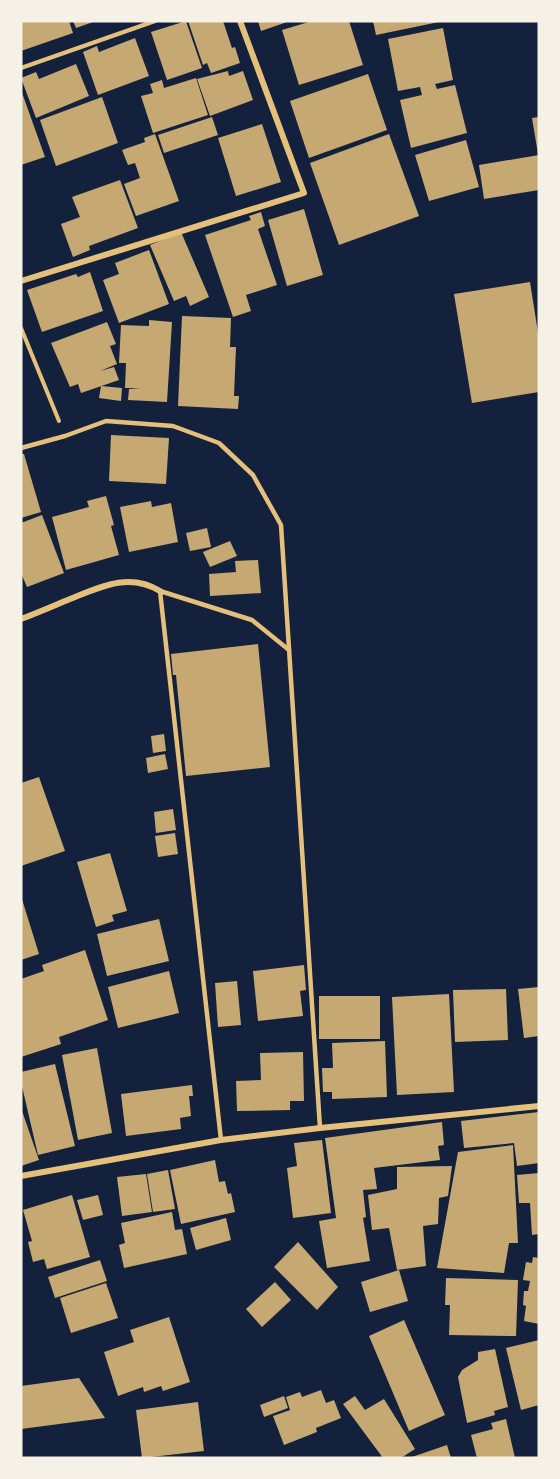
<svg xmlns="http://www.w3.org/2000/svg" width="560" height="1479" font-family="'Space Grotesk',sans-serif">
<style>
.building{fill:#c6a872}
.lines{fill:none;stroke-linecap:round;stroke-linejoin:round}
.path{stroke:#e5c07b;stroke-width:4}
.service{stroke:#e5c07b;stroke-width:4.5}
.minor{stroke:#e5c07b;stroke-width:6}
</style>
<rect width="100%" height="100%" fill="#14213d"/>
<g class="building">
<path d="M21,21h48l4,12 -52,18z"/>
<path d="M73,21h23l-20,7z"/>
<path d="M186,21l16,47 -35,12 -16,-48z"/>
<path d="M188,21h35l9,27 3,-1 5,16 -29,10 -4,-10 -4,2z"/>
<path d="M258,21h32l-29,10z"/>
<path d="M312,21h37l14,44 -64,20 -17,-55z"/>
<path d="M373,21h66v1l-63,13z"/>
<path d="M443,28l10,52 -18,4 2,5 18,-4 12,48 -56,15 -11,-48 22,-5 -2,-8 -22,4 -10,-52z"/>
<path d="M135,38l14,38 -51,19 -15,-43 14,-6 2,6z"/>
<path d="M76,64l13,32 -53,22 -15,-40 15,-6 3,7z"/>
<path d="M228,71l1,5 14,-5 10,29 -43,16 -13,-37z"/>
<path d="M368,74l19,56 -78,28 -19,-57z"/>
<path d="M196,78l12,37 -55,18 -12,-37 12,-3 -3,-9 12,-4 2,8z"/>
<path d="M21,90l24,67 -24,8z"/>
<path d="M102,97l16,46 -62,23 -16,-46z"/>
<path d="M212,117l6,18 -54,18 -6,-18z"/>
<path d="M539,117v37h-1l-6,-36z"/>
<path d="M262,124l19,58 -45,14 -18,-58z"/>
<path d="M155,134l24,67 -43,15 -12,-32 16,-6 -5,-15 -7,2 -6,-15 23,-8 -1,-4z"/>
<path d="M389,134l30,82 -80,29 -29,-82z"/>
<path d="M466,140l13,47 -50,14 -14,-46z"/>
<path d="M539,155v35l-55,9 -5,-34z"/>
<path d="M120,180l18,48 -49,18 1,4 -17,7 -12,-33 19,-7 -8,-20z"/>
<path d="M304,209l19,66 -36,11 -19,-66z"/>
<path d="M261,212l4,14 -7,3 19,56 -31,10 5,16 -18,6 -28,-82 46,-15 -2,-4z"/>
<path d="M181,232l28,65 -19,9 -4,-10 -12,5 -24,-56z"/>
<path d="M149,250l20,54 -50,19 -16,-43 16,-6 -4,-11z"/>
<path d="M90,272l13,39 -61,21 -15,-42 49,-16 2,3z"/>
<path d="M530,282l9,57v53l-67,11 -18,-109z"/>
<path d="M182,316l49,2 -1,29h6l-2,49h5l-1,13 -60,-3z"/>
<path d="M149,320l23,2 -5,80 -39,-2 1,-11 11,-1h-15l1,-25h-7l2,-38 28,1z"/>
<path d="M107,322l9,22 -6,2 7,18 -17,7 14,-4 5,13 -38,13 -3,-9 -8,3 -19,-44z"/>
<path d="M101,386l21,2 -1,13 -22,-3z"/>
<path d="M111,435l58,3 -3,46 -57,-3z"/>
<path d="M21,454h3l17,58 -20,6z"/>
<path d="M106,496l8,29 -3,1 8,29 -53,15 -14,-53 37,-10 -2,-6z"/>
<path d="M151,501l1,6 19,-4 7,39 -49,10 -9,-45z"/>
<path d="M42,515l22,58 -37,14 -6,-14v-50z"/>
<path d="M207,528l4,19 -21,4 -4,-18z"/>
<path d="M230,541l7,15 -27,11 -7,-15z"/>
<path d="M258,560l3,33 -51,3 -1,-22 27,-2 -1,-11z"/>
<path d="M258,644l12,123 -84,9 -10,-101h-3l-2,-21z"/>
<path d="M164,734l2,17 -13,2 -2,-17z"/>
<path d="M165,754l3,15 -20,4 -2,-15z"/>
<path d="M39,777l26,74 -44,15v-83z"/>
<path d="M173,809l3,21 -20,3 -2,-21z"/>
<path d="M175,833l3,21 -20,3 -3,-21z"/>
<path d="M110,853l17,58 -15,4 2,6 -18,6 -19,-65z"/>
<path d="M21,896l18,58 -18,6z"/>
<path d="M159,919l10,42 -62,15 -10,-42z"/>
<path d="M85,950l23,70 -49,17 2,7 -40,13v-78l23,-8 -2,-6z"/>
<path d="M304,965l2,25 -6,1 3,25 -45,5 -5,-50z"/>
<path d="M169,971l10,42 -61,15 -10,-41z"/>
<path d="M237,981l4,44 -23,2 -3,-44z"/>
<path d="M539,987v49l-15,2 -6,-49z"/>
<path d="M506,989l2,51 -53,2 -2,-52z"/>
<path d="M449,994l5,98 -57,3 -5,-98z"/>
<rect x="319" y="996" width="61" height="43"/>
<path d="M385,1041l2,56 -55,2v-7h-9l-1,-24h11l-1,-25z"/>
<path d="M97,1048l15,85 -34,7 -16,-85z"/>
<path d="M303,1052l1,49h-14v9l-53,1 -1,-30 25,-1 -1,-27z"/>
<path d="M55,1064l20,82 -37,9 -17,-73v-10z"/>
<path d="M192,1085l1,11h-4l2,20 -11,2 1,11 -55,7 -5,-42z"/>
<path d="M21,1108l18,52 -18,6z"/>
<path d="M539,1112v51l-22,3 -3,-23 -50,5 -3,-27z"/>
<path d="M442,1122l2,23 -6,1 2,14 -66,8 3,21 -14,1 3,27 -3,1 7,43 -43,7 -8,-47 17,-3 -11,-80z"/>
<path d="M322,1140l9,73 -38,5 -6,-50 10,-2 -3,-23z"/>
<path d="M513,1145l5,98h-9l-5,30 -67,-5 21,-116z"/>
<path d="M215,1160l4,22 6,-1 3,13 3,-1 4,19 -54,12 -11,-54z"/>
<path d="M452,1166l-4,30 -9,2 -1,26 -15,2 3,40 -29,4 -8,-42 -17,2 -4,-35 29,-6v-22z"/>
<path d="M168,1170l7,39 -22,3 -6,-38z"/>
<path d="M539,1173v61l-7,1 -2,-32h-11l-2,-28z"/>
<path d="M146,1174l6,38 -30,4 -5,-39z"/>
<path d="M72,1195l18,62 -43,12 -3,-10 -11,3 -5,-20 4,-1 -9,-31z"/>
<path d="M98,1195l5,20 -20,5 -6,-20z"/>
<path d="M172,1212l3,18 7,-1 5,25 -63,14 -5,-23 6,-2 -4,-20z"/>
<path d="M226,1218l5,22 -35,10 -6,-22z"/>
<path d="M298,1242l40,45 -21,23 -43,-43z"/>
<path d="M533,1257l6,1v66l-15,-3 2,-15 -3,-1 1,-14h4l2,-10 -7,-1 3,-18 6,1z"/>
<path d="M100,1260l7,21 -52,17 -7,-21z"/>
<path d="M399,1270l9,31 -38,11 -9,-30z"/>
<path d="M446,1278l72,2 -2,56 -67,-1 1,-30h-5z"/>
<path d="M275,1282l16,18 -29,27 -16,-18z"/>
<path d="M106,1283l12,35 -47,15 -11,-35z"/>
<path d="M169,1317l21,65 -27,9 -2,-5 -17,6 -1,-5 -25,9 -14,-44 30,-10 -4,-12z"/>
<path d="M404,1320l41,95 -36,16 -40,-95z"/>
<path d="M539,1340v65l-18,5 -15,-62z"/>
<path d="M495,1349l13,58 -14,4 1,4 -28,8 -9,-46 4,-7 16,-10v-8z"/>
<path d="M79,1378l26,40 -84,11v-43z"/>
<path d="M321,1390l5,13 8,-3 7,18 -25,10 1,4 -33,13 -11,-29 17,-6 -4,-13 14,-5 2,5z"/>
<path d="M284,1396l4,12 -24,9 -4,-12z"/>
<path d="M355,1396l10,14 19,-11 31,50 -14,9h-18l-40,-54z"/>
<path d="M198,1402l6,49 -62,7 -6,-48z"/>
<path d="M506,1419l9,39h-38l-6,-23 22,-6 -2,-6z"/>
<path d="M447,1445l4,13h-42z"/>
</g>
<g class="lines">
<path class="path" d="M21,328l38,93"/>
<g class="service">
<path d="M21,68l134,-47"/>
<path d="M21,448l44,-12 41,-15 67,5 46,17 34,32 28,50 39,603"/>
<path d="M221,1140l-61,-549 92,29 37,30"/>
</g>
<g class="minor">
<path d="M21,281l283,-88 -64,-172"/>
<path d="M21,619c16,-6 32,-13 49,-20 30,-12 59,-27 90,-8"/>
<path d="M21,1176l200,-36 99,-12 219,-22"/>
</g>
</g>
<rect width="560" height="1479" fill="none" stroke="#f6f1e7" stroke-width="45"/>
</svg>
